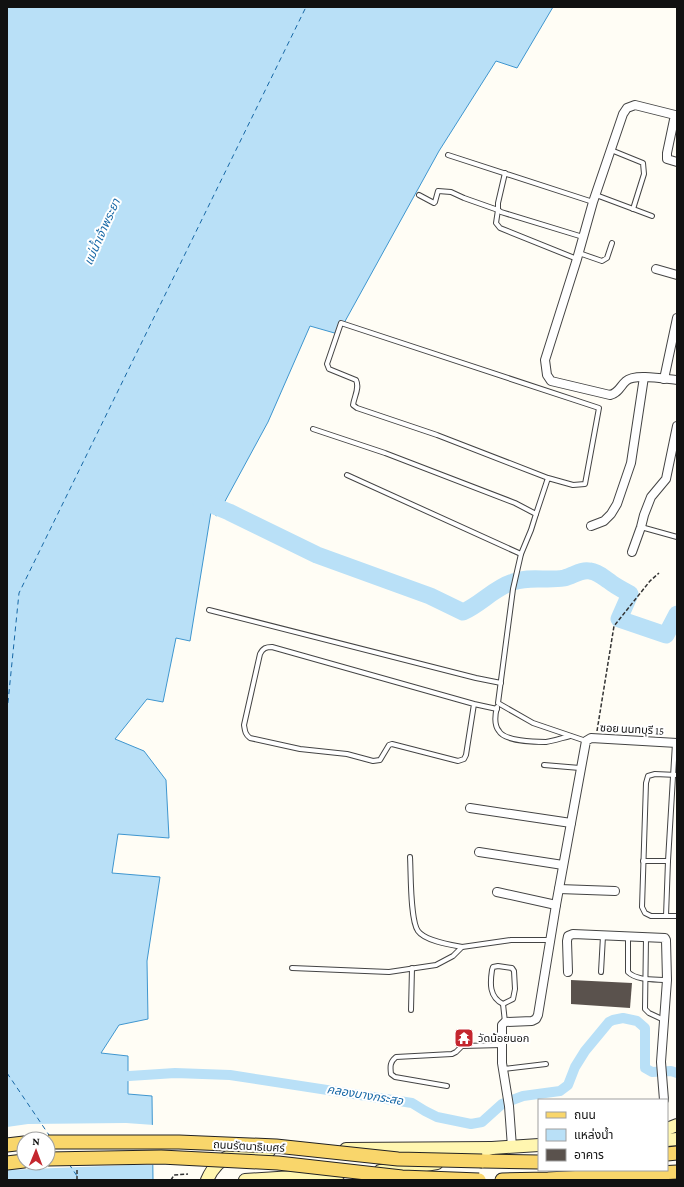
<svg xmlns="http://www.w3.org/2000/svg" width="684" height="1187" font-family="'Crimson Pro','Noto Sans Thai',serif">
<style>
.water{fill:#b9e0f7;stroke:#3f96cf;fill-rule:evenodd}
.pier{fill:#fffdf5;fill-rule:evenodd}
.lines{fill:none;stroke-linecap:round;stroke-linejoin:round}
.canal{stroke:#b9e0f7;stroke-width:10}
.river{stroke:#b9e0f7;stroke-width:17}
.ferry{stroke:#1768a6;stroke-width:1;stroke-dasharray:5 4;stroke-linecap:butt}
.building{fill:#5a524d}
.service-casing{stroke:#444;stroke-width:6}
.minor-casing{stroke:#444;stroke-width:10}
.secondary-casing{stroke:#333;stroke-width:14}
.primary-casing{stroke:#222;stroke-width:15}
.path{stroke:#333;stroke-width:1.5;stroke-dasharray:4 2;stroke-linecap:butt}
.service{stroke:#fff;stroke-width:4}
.minor{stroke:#fff;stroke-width:8}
.secondary{stroke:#fff6b0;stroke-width:12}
.primary{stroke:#f9d66b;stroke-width:13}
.primary-bridge-casing{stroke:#222;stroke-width:15;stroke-linecap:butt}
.primary-bridge{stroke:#f9d66b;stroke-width:13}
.labels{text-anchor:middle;stroke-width:4;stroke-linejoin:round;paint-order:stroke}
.street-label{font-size:11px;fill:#111;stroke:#fff}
.poi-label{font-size:11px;fill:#111;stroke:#fff;text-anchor:start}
.water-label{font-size:12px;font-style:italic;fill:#1768a6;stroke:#fff}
</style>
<rect width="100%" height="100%" fill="#fffdf5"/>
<path class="water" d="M7,7h546l-36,61 -21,-7 -57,90 -101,183 -28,-8 -42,96 -51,94 -6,-4 -21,129 -14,-3 -13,64 -16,-3 -32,40 29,12 22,29 3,58 -51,-4 -6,39 48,4 -13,84 1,58 -29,6 -18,28 27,3v38l24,2 1,84h-146zM24,1139h24v24h-24z"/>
<path class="pier" d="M126,1123l28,2 1,40h-26l-122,5v-43l21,-3zM24,1139h24v24h-24z"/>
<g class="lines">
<path class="canal" d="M114,1077l61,-4 55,2 182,28 13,8 12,6 34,7 11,-2 20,-18 21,-8 37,-5 8,-6 7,-18 10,-16 24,-29 4,-2 10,-2 14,3 8,7v40l7,4 19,-1 6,2"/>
<path class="river" d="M200,500l29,12 88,43 113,41 33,16c18,-8 31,-24 50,-30 16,-6 34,-1 51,-4 9,-2 17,-9 26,-7 8,1 13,6 19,10 6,5 14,9 21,13l-11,25 47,16 11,-21"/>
<g class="ferry">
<path d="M7,712l12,-119 287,-586"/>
<path d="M7,1073l42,62"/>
<path d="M69,1164l8,12v4"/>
</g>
</g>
<path class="building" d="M571,980l61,3 -2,25 -59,-4z"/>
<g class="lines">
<defs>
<g id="service">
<path d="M611,150l32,13 1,11 -11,35"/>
<path d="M448,155l145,47"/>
<path d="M505,173l-7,30v7l3,2 82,25"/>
<path d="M419,195l15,8 1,-1 3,-11 13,1 13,6 34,12 -2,13 4,5 77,31"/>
<path d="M596,195l56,21"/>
<path d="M579,253l23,8 5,-3 5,-15"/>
<path d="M313,429l72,24 130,50 21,11 -5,16 -10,24 -8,35 -15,114 35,20 53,18"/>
<path d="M347,475l174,79"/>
<path d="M536,514l12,-36 -111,-43 -80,-27 -4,-3c1,-8 7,-17 3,-25l-27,-11 -2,-5 14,-41 258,85 -14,76 -12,1 -25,-7"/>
<path d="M641,527l36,10"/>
<path d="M209,610l267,68 25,5"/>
<path d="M474,704l-202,-57c-6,0 -9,1 -12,7l-16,71c1,6 1,9 6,13l50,11 47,5 26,7 7,-1 9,-15 3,-1 66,17 6,-2 2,-4 8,-51 23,5"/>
<path d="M497,707c-2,8 -3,18 2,24 5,10 36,11 47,11 7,-1 16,-4 24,-6"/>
<path d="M544,765l36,3"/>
<path d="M677,775l-22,-1 -7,2 -2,7 -4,124 3,6 6,3h26"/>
<path d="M410,857c1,16 0,63 8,74 7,10 33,14 44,16"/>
<path d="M643,861h25"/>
<path d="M666,916l2,-55 7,-118"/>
<path d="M628,936v36c9,9 27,7 39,8"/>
<path d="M646,938l-1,71 4,4 15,7"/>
<path d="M498,966l14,2 2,3 1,18 -2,10 -10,5c-14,-7 -13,-21 -11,-34l1,-3z"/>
<path d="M292,968l97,4 47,-7 17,-9 9,-9 49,-7h39"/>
<path d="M601,972l2,-36"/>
<path d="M503,1004l2,18"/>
<path d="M411,1010l1,-42"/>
<path d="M503,1069l43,-5"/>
<path d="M447,1086l-52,-9 -4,-3c-1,-8 -1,-12 5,-17l56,-3 4,-2 6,-6 40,-1"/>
</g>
<g id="minor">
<path d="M677,162l-10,-3v-6l8,-38 -40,-10 -8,3 -4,6 -30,88 -16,57 -32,101 2,15 4,6 59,14c9,-2 10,-9 16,-14 8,-8 40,-2 51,-1"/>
<path d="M656,269l21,6"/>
<path d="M664,379l13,-61"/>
<path d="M591,526l13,-5 7,-7 6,-10 14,-41 13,-86"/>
<path d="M632,552l9,-25 3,-12 7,-18 15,-18 11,-53"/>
<path d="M470,808l101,15"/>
<path d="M479,852l84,13"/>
<path d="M559,889l56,2"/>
<path d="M497,892l59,13"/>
<path d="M568,972l-1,-31 1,-5 5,-2 92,4 1,2 1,40 -6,82 3,38"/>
<path d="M512,1147l-3,-41 -7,-43v-38l3,-3 27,-1 4,-2 2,-4 18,-110 30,-164 5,-3 86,5"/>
</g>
<g id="secondary">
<path d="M667,1129l10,-4"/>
<path d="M667,1140l10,-1"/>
<path d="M346,1149l146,-1"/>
<path d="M485,1150l7,-2 47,-3"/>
<path d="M380,1171l34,-4 23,-4"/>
<path d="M207,1180c12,-28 35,-29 62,-29"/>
<path d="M245,1180l94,-6"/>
</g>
<g id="primary">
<path d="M7,1145l17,-2"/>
<path d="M667,1154l10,-1"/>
<path d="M482,1161l57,1"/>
<path d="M7,1163l17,-2"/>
<path d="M502,1180l46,-1 129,-7"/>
</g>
</defs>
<use href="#service" class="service-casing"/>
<use href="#minor" class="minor-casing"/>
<use href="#secondary" class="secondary-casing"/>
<use href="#primary" class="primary-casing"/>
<g class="path">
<path d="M597,731l17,-105 36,-45 9,-8"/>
<path d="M77,1170v10"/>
<path d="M171,1180l3,-5 14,-1"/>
</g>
<use href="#service" class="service"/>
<use href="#minor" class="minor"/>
<use href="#secondary" class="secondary"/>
<use href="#primary" class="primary"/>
<defs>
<g id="primary-bridge">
<path d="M48,1142h131l97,4 122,13 84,2"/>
<path d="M48,1159l113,-2 117,6 124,14 77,3"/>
</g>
</defs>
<use href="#primary-bridge" class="primary-bridge-casing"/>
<use href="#primary-bridge" class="primary-bridge"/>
</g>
<defs>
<symbol id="temple-square" viewBox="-11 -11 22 22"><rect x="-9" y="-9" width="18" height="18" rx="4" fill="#c4262e" stroke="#fff"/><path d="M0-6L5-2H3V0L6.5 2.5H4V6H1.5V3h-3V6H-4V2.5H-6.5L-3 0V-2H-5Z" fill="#fff"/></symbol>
</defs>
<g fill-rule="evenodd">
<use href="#temple-square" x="453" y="1027" width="22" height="22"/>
</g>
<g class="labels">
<g class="street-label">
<text transform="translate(632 729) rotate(3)" y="4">ซอย นนทบุรี 15</text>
<text transform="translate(249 1146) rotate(3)" y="4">ถนนรัตนาธิเบศร์</text>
</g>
<g class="poi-label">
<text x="478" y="1042">วัดน้อยนอก</text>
</g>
<g class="water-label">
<text transform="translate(102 232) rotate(-66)" y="4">แม่น้ำเจ้าพระยา</text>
<text transform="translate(365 1095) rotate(9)" y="4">คลองบางกระสอ</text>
</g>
</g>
<rect width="684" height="1187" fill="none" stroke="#111111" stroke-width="16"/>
<rect x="538" y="1099" width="130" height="72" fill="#ffffff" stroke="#a0a0a0"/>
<rect x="546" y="1112" width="20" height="6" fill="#f9d66b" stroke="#a0a0a0"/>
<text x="574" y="1119" font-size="12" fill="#111111">ถนน</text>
<rect x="546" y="1129" width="20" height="12" fill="#b9e0f7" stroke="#a0a0a0"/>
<text x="574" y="1139" font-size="12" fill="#111111">แหล่งน้ำ</text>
<rect x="546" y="1149" width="20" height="12" fill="#5a524d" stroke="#a0a0a0"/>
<text x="574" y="1159" font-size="12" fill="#111111">อาคาร</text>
<g transform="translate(36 1151) rotate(1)"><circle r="19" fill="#ffffff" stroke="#a0a0a0"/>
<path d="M0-3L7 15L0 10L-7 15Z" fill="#c4262e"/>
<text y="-6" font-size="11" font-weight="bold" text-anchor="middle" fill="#111111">N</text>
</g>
</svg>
